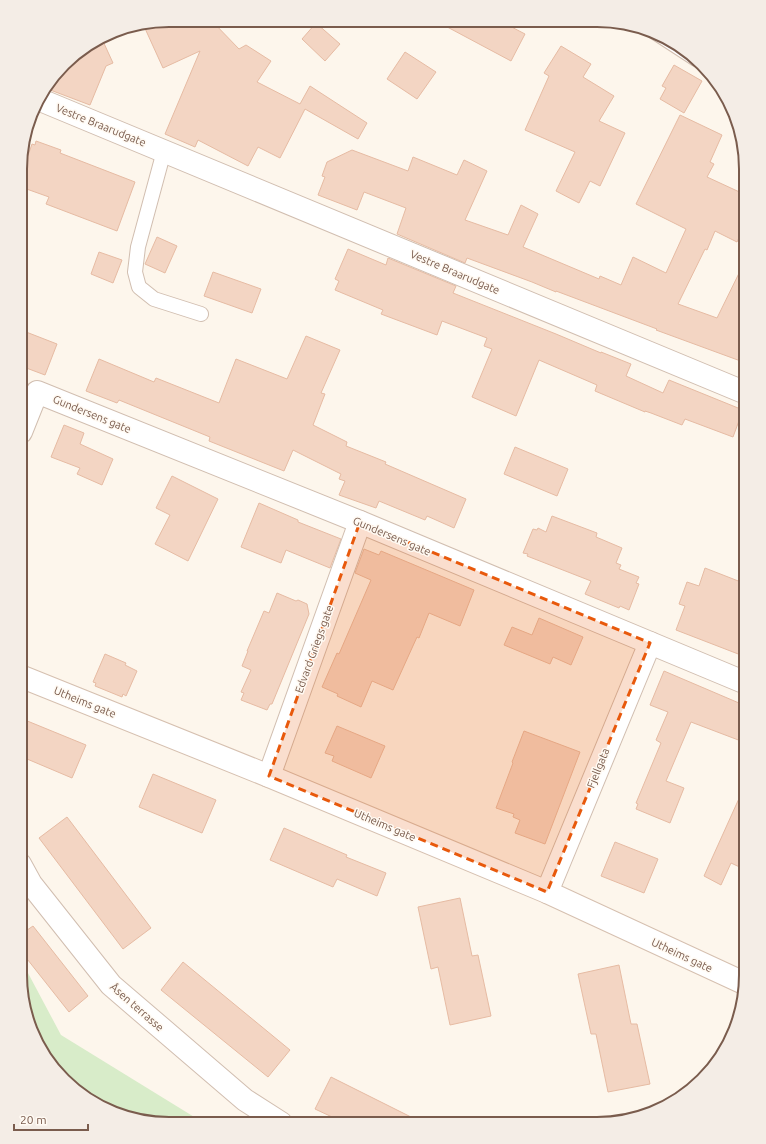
<svg xmlns="http://www.w3.org/2000/svg" width="766" height="1144" font-family="Ubuntu,sans-serif">
<style>
.green{fill:#d8ecc9}
.building{fill:#f3d5c3;stroke:#e6bba3}
.lines{fill:none;stroke-linecap:round;stroke-linejoin:round}
.service-casing{stroke:#d1beb0;stroke-width:16}
.minor-casing{stroke:#d1beb0;stroke-width:24}
.secondary-casing{stroke:#d6c0b0;stroke-width:24}
.service{stroke:#fff;stroke-width:14}
.minor{stroke:#fff;stroke-width:22}
.secondary{stroke:#fff;stroke-width:22}
.marked{fill:#e8590c;fill-opacity:0.2;stroke:#e8590c;stroke-width:3;stroke-dasharray:8 5;stroke-linejoin:round}
.labels{text-anchor:middle;stroke-width:3;stroke-linejoin:round;paint-order:stroke}
.street-label{font-size:11px;fill:#7a5c4d;stroke:#fffaf3}
.rim{fill:none;stroke:#7a5c4d;stroke-width:2}
</style>
<rect width="100%" height="100%" fill="#fdf6ec"/>
<path class="green" d="M20,958l41,77 143,88h-54l-38,-10 -33,-20 -28,-27 -20,-34 -11,-57z"/>
<g class="building">
<path d="M181,20h30l28,29 7,-4 25,16 -14,21 43,22 10,-18 57,37 -9,16 -53,-30 -25,49 -22,-11 -10,19 -50,-26 -3,7 -30,-13 35,-83 -37,17 -20,-44 23,-3 3,5z"/>
<path d="M436,21h64l25,13 -14,27z"/>
<path d="M316,23l24,21 -15,17 -23,-22z"/>
<path d="M102,39l11,24 -7,3 -16,39 -45,-17 26,-31z"/>
<path d="M561,46l30,18 -8,13 31,19 -15,25 26,12 -25,53 -10,-5 -11,22 -23,-12 19,-39 -50,-22 24,-54 -5,-3z"/>
<path d="M405,52l31,20 -19,27 -30,-20z"/>
<path d="M674,65l28,16 -18,32 -24,-14 6,-11 -4,-2z"/>
<path d="M680,115l42,20 -12,27 4,2 -7,13 39,18v28l-9,19 -22,-11 -8,19 -2,-1 -27,55 39,14 29,-59v104l-90,-33 1,-1 -101,-38v1l-24,-10 -65,-24 -2,5 -68,-29 9,-26 -42,-16 -7,18 -39,-15 7,-18 -3,-1 5,-14 25,-12 56,21 5,-14 44,18 7,-15 23,11 -22,49 43,15 13,-30 17,9 -15,33 76,32 1,-3 21,9 12,-28 33,16 20,-44 -50,-25z"/>
<path d="M36,141l25,9 -1,3 75,29 -18,49 -71,-27 3,-7 -28,-10v-12l11,-31 3,1z"/>
<path d="M157,237l20,9 -12,27 -20,-9z"/>
<path d="M348,249l38,16 2,-7 68,28 -3,7 103,41 45,19v-1l30,12 -5,12 37,17 6,-13 74,30 -10,27 -48,-18 -3,6 -31,-12 -6,-2v1l-50,-21 2,-6 -58,-25 -23,56 -44,-19 20,-48 -8,-3 3,-8 -45,-17 -5,14 -56,-21 2,-4 -48,-20 4,-9 -4,-2z"/>
<path d="M99,252l23,8 -9,23 -22,-9z"/>
<path d="M213,272l48,17 -9,24 -48,-17z"/>
<path d="M21,330l36,14 -12,31 -24,-9z"/>
<path d="M306,336l34,14 -19,43 4,1 -12,31 34,17 -1,4 40,16 -1,2 81,35 -12,29 -27,-12 -2,4 -46,-19 -3,7 -37,-13 6,-14 -6,-2 2,-5 -48,-24 -9,21 -75,-30 1,-4 -91,-37 -2,3 -31,-12 13,-32 55,23 2,-4 63,25 17,-44 51,20z"/>
<path d="M64,425l20,8 -4,11 33,15 -11,26 -25,-11 3,-6 -29,-11z"/>
<path d="M515,447l53,22 -11,27 -53,-22z"/>
<path d="M172,476l46,23 -30,62 -33,-17 15,-29 -14,-7z"/>
<path d="M259,503l39,17v2l43,17 -11,29 -44,-18 -5,13 -40,-16z"/>
<path d="M552,516l45,17 -1,4 26,11 -6,15 5,2 -2,4 20,8 -3,6 3,1 -10,26 -9,-4 -1,2 -34,-14 6,-13 -64,-25 1,-2 -5,-1 10,-24 4,1 1,-2 8,4z"/>
<path d="M364,549l15,6 2,-4 93,39 -14,36 -31,-13 -10,25 -2,-1 -24,53 -21,-9 -11,26 -24,-11 1,-2 -16,-7 15,-34 2,1 32,-74 -16,-7z"/>
<path d="M705,568l41,16v73l-70,-27 9,-24 -6,-2 8,-22 12,4z"/>
<path d="M277,593l19,8 2,-1 9,4 2,10 -37,90h-2l-3,6 -26,-10 3,-7 -3,-1 10,-22 -9,-4 6,-15h-1l17,-40 5,2z"/>
<path d="M539,618l44,19 -12,28 -18,-8 -3,7 -46,-19 8,-18 20,8z"/>
<path d="M105,654l21,9 -1,2 12,6 -11,25 -3,-2 -1,3 -27,-11 1,-3 -3,-1z"/>
<path d="M664,671l82,35v23l-5,12 -50,-19 -25,59 18,7 -14,35 -34,-14 2,-5 -2,-1 25,-60 -5,-3 12,-28 -18,-7z"/>
<path d="M20,718l66,27 -14,33 -52,-22z"/>
<path d="M337,726l48,20 -14,32 -39,-17 2,-5 -9,-3z"/>
<path d="M524,731l56,21 -35,92 -30,-11 5,-13 -7,-3 1,-3 -18,-6 17,-45 -1,-1z"/>
<path d="M153,774l63,26 -14,33 -63,-26z"/>
<path d="M746,783v87l-15,-7 -10,22 -17,-9z"/>
<path d="M67,817l84,111 -28,21 -84,-111z"/>
<path d="M284,828l63,27 -1,2 40,16 -9,23 -40,-17 -4,8 -63,-27z"/>
<path d="M615,842l43,17 -14,34 -43,-17z"/>
<path d="M460,898l12,58 6,-1 13,61 -41,9 -12,-58 -7,2 -13,-62z"/>
<path d="M33,926l55,70 -19,16 -49,-62v-15z"/>
<path d="M183,962l107,88 -22,27 -107,-87z"/>
<path d="M619,965l12,59h6l13,60 -42,8 -12,-58h-5l-13,-60z"/>
<path d="M331,1077l94,47 -80,-1 -30,-14z"/>
</g>
<g class="lines">
<defs>
<g id="service">
<path d="M653,31l43,28"/>
<path d="M164,151l-26,96 -3,25 4,15 15,12 47,15"/>
</g>
<g id="minor">
<path d="M38,99l708,294"/>
<path d="M21,432l16,-40 323,130 386,161"/>
<path d="M269,776l91,-254"/>
<path d="M20,864l11,20 80,101 134,115 36,23"/>
<path d="M547,892l103,-249"/>
</g>
<path id="secondary" d="M20,676l249,100 278,116 199,92"/>
</defs>
<use href="#service" class="service-casing"/>
<use href="#minor" class="minor-casing"/>
<use href="#secondary" class="secondary-casing"/>
<use href="#service" class="service"/>
<use href="#minor" class="minor"/>
<use href="#secondary" class="secondary"/>
</g>
<path class="marked" d="M360,522l290,121 -103,249 -278,-116z"/>
<g class="labels">
<g class="street-label">
<text transform="translate(101 125) rotate(22)" y="4">Vestre Braarudgate</text>
<text transform="translate(455 272) rotate(23)" y="4">Vestre Braarudgate</text>
<text transform="translate(92 414) rotate(22)" y="4">Gundersens gate</text>
<text transform="translate(392 536) rotate(23)" y="4">Gundersens gate</text>
<text transform="translate(314 649) rotate(-70)" y="4">Edvard Griegs gate</text>
<text transform="translate(85 702) rotate(22)" y="4">Utheims gate</text>
<text transform="translate(598 768) rotate(-68)" y="4">Fjellgata</text>
<text transform="translate(385 825) rotate(23)" y="4">Utheims gate</text>
<text transform="translate(682 955) rotate(25)" y="4">Utheims gate</text>
<text transform="translate(137 1007) rotate(41)" y="4">Åsen terrasse</text>
</g>
</g>
<path d="M0 0H766V1144H0ZM169 27H597A142 142 0 0 1 739 169V975A142 142 0 0 1 597 1117H169A142 142 0 0 1 27 975V169A142 142 0 0 1 169 27Z" fill="#f4ede6" fill-rule="evenodd"/>
<path class="rim" d="M169 27H597A142 142 0 0 1 739 169V975A142 142 0 0 1 597 1117H169A142 142 0 0 1 27 975V169A142 142 0 0 1 169 27Z"/>
<path d="M14 1124v6h74v-6" fill="none" stroke="#7a5c4d" stroke-width="2"/>
<text x="20" y="1124" font-size="12" fill="#7a5c4d" stroke="#fffaf3" stroke-width="3" paint-order="stroke">20 m</text>
</svg>
